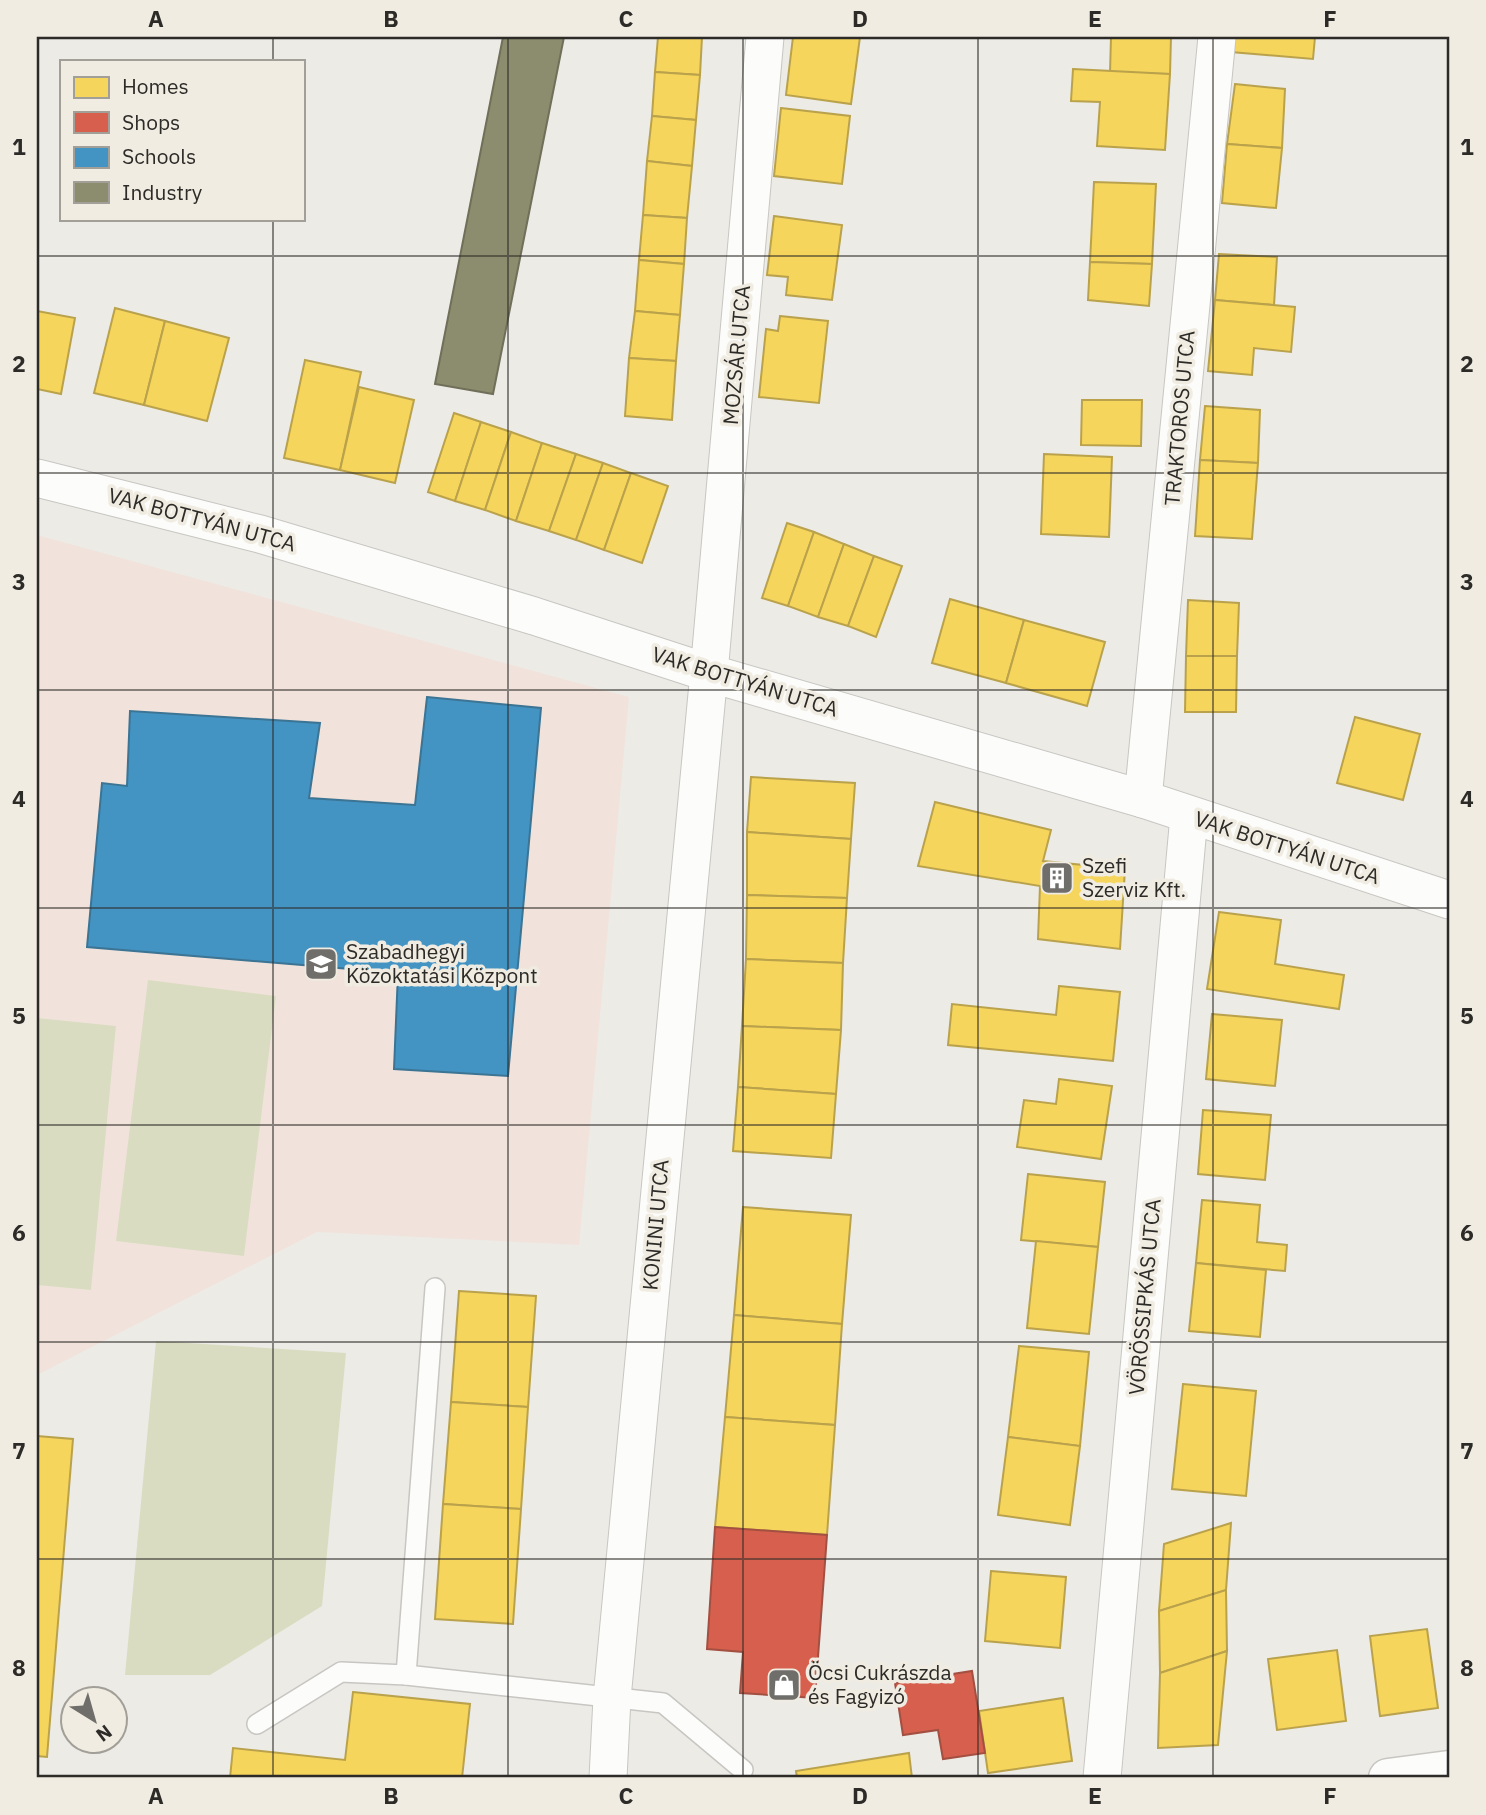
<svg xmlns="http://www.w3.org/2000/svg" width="1486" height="1815" font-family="'IBM Plex Sans',sans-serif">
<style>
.education{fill:#f1e3dc}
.green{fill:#dadcc1}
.homes{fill:#f6d55c;stroke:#baa24c;stroke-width:2}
.shops{fill:#d6604d;stroke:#a35042;stroke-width:2}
.schools{fill:#4393c3;stroke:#3c7494;stroke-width:2}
.industry{fill:#8c8c6e;stroke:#706f59;stroke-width:2}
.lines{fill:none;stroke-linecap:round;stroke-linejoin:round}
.service-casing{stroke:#c8c6c2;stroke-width:22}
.minor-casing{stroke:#c8c6c2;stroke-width:39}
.tertiary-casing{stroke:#c8c6c2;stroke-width:41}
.service{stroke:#fcfcfb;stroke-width:19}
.minor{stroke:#fcfcfb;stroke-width:37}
.tertiary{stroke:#fcfcfb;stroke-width:38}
.grid{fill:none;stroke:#2d2b28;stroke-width:2;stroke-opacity:0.55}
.labels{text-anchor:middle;stroke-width:7;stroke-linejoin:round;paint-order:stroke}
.street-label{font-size:21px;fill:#2d2b28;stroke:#f0ece2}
.poi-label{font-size:21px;fill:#2d2b28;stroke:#f0ece2;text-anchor:start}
.neatline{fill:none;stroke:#2d2b28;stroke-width:2.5}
.grid-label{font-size:23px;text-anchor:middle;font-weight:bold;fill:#2d2b28}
</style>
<rect width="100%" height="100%" fill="#ecebe6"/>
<path class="education" d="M37,535l592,162 -50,548 -262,-13 -280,143z"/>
<g class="green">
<path d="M148,980l128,16 -32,260 -128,-15z"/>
<path d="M37,1018l79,8 -25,264 -54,-5z"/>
<path d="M156,1341l190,12 -24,253 -112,69h-85z"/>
</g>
<g class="homes">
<path d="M658,37h44l-2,38 -45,-3z"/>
<path d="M793,37h67l-9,67 -65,-9z"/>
<path d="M1111,37h60l-1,37 -60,-1z"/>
<path d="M1233,37h82l-2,22 -82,-7z"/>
<path d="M1073,69l97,5 -5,76 -68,-4 3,-44 -29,-1z"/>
<path d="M655,72l45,3 -4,45 -44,-4z"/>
<path d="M1235,84l50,5 -3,59 -55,-4z"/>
<path d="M781,108l69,8 -8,68 -68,-8z"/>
<path d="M652,116l44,4 -4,46 -45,-5z"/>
<path d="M1227,144l55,4 -6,60 -54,-5z"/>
<path d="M647,161l45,5 -5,52 -44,-3z"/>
<path d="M1094,182l62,2 -4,80 -62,-2z"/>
<path d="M643,215l44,3 -3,46 -45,-4z"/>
<path d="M774,216l68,9 -10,75 -46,-5 2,-18 -21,-2z"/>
<path d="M1219,254l58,3 -3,48 -59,-5z"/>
<path d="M639,260l45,4 -4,51 -45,-4z"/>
<path d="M1090,262l62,2 -3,42 -61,-6z"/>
<path d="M1215,300l80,7 -4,45 -37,-4 -2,27 -44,-4z"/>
<path d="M115,308l50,13 -21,84 -50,-12z"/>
<path d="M37,311l38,7 -14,76 -24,-5z"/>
<path d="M635,311l45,4 -4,46 -47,-3z"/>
<path d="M780,316l48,5 -9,82 -60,-6 7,-68 12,2z"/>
<path d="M165,321l64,17 -22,83 -63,-16z"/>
<path d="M629,358l47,3 -4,59 -47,-4z"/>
<path d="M305,360l56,12 -21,98 -56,-12z"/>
<path d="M359,387l55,13 -19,83 -55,-13z"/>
<path d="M1082,400h60l-1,46 -60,-1z"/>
<path d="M1205,406l55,4 -2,53 -58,-3z"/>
<path d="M454,413l27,9 -26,79 -27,-9z"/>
<path d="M481,422l30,10 -26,78 -30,-9z"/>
<path d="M511,432l31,11 -26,78 -31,-11z"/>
<path d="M542,443l34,11 -27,77 -33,-10z"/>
<path d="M576,454l27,9 -27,77 -27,-9z"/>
<path d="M1044,454l68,3 -3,80 -68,-3z"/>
<path d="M1200,460l58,3 -6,76 -57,-3z"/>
<path d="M603,463l28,10 -27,77 -28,-10z"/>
<path d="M631,473l37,13 -26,77 -38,-13z"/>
<path d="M787,523l27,9 -26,74 -26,-8z"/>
<path d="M814,532l30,12 -26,73 -30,-11z"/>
<path d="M844,544l30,12 -26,70 -30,-9z"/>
<path d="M874,556l28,10 -26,71 -28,-11z"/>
<path d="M950,599l74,21 -18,63 -74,-20z"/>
<path d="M1188,600l51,3 -2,53h-51z"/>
<path d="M1024,620l81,22 -18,64 -81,-23z"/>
<path d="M1186,656h51l-1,56h-51z"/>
<path d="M1355,717l65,17 -17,66 -66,-17z"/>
<path d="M751,777l104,6 -4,56 -104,-7z"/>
<path d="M935,802l116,28 -8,31 82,8 -5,80 -82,-10 2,-53 -122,-20z"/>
<path d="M747,832l104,7 -4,59 -100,-3z"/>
<path d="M747,895l100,3 -4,65 -97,-4z"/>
<path d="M1219,912l62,8 -6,44 69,11 -5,34 -132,-20z"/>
<path d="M746,959l97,4 -2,67 -99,-4z"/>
<path d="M1059,986l61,6 -7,69 -165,-16 4,-41 104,11z"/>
<path d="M1212,1014l70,6 -7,66 -69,-7z"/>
<path d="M742,1026l99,4 -5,64 -98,-7z"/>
<path d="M1059,1079l53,7 -11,73 -84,-12 7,-47 32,4z"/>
<path d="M738,1087l98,7 -5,64 -98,-7z"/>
<path d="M1203,1110l68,5 -6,65 -67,-6z"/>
<path d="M1028,1174l77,8 -7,65 -77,-7z"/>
<path d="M1202,1200l58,5 -3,37 30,3 -2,26 -89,-8z"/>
<path d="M743,1207l108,8 -9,109 -108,-9z"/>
<path d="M1036,1241l62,6 -9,87 -62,-6z"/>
<path d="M1196,1263l70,7 -6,67 -71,-6z"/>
<path d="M459,1291l77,5 -8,111 -77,-5z"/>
<path d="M734,1315l108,9 -7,101 -110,-8z"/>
<path d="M1019,1346l70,6 -9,94 -72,-9z"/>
<path d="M1183,1384l73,7 -10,105 -74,-7z"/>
<path d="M451,1402l77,5 -7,102 -78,-5z"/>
<path d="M725,1417l110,8 -8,110 -112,-8z"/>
<path d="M37,1436l36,3 -26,318 -10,-1z"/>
<path d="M1008,1437l72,9 -10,79 -72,-10z"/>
<path d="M443,1504l78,5 -8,115 -78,-5z"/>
<path d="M1231,1523l-5,67 -67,21 5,-67z"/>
<path d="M991,1571l75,6 -6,71 -75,-7z"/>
<path d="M1226,1590l1,61 -67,22 -1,-62z"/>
<path d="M1427,1629l11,79 -58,8 -10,-80z"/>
<path d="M1337,1650l9,71 -69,9 -9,-71z"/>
<path d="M1227,1651l-9,94 -60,3 2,-75z"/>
<path d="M353,1692l117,12 -8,74h-232l3,-30 112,12z"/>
<path d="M1063,1698l9,63 -84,12 -9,-62z"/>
<path d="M909,1753l3,25h-115l-1,-7z"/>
</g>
<g class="shops">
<path d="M715,1527l112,8 -12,163 -75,-5 3,-41 -36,-3z"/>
<path d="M972,1671l13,82 -42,6 -5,-29 -35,5 -8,-52z"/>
</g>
<path class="schools" d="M427,697l114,11 -33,368 -114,-7 4,-96 -311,-26 15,-164 25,3 3,-75 190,12 -11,75 106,7z"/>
<path class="industry" d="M503,37h61l-71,357 -58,-10z"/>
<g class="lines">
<defs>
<g id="service">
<path d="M435,1288l-29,387 257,28 80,67"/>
<path d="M257,1724l84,-52 65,3"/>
</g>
<g id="minor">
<path d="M37,478l223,56 274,82 175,57 434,126 306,101"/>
<path d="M1143,799l74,-762"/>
<path d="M608,1778l4,-80 97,-1025 56,-636"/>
<path d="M1102,1778l87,-962"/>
</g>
<path id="tertiary" d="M1388,1778l61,-8"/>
</defs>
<use href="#service" class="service-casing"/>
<use href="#minor" class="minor-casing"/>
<use href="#tertiary" class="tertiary-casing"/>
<use href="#service" class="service"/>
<use href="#minor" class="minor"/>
<use href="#tertiary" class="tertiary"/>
</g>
<path class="grid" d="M273,37v24M508,37v1741M743,37v1741M978,37v1741M1213,37v1741M273,219v1559M37,256h1412M37,473h1412M37,690h1412M37,908h1412M37,1125h1412M37,1342h1412M37,1559h1412"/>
<defs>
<symbol id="building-square" viewBox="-11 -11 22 22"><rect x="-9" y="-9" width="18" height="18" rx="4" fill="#706e6a" stroke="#f0ece2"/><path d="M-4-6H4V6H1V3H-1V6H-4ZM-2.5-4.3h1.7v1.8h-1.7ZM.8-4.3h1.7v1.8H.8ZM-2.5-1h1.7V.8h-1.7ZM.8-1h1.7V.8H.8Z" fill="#fff"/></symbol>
<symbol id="school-square" viewBox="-11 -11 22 22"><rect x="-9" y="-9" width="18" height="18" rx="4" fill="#706e6a" stroke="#f0ece2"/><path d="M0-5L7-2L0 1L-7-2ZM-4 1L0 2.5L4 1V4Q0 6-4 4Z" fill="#fff"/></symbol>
<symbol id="shop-square" viewBox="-11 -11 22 22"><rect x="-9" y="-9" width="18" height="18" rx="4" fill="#706e6a" stroke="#f0ece2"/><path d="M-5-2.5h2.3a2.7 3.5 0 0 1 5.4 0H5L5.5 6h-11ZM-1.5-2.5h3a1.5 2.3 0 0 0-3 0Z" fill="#fff"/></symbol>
</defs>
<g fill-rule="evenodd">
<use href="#building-square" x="1038" y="859" width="38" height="38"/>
<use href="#school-square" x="302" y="945" width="38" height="38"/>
<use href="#shop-square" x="765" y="1666" width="38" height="38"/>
</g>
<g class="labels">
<g class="street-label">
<text transform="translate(737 355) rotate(-85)" y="7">MOZSÁR UTCA</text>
<text transform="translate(1180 418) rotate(-85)" y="7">TRAKTOROS UTCA</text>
<text transform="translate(202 520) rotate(15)" y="7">VAK BOTTYÁN UTCA</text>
<text transform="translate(745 682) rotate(17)" y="7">VAK BOTTYÁN UTCA</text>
<text transform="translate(1287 848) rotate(18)" y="7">VAK BOTTYÁN UTCA</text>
<text transform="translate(656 1225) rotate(-85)" y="7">KONINI UTCA</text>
<text transform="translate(1145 1297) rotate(-85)" y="7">VÖRÖSSIPKÁS UTCA</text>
</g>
<g class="poi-label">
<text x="1082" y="873">Szefi<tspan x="1082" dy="24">Szerviz Kft.</tspan></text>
<text x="346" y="959">Szabadhegyi<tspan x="346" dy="24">Közoktatási Központ</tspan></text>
<text x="808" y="1680">Öcsi Cukrászda<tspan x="808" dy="24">és Fagyizó</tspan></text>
</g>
</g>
<rect width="1486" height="1815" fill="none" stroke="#f0ece2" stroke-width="77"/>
<rect x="60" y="60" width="245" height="161" fill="#f0ece2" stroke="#a29f98" stroke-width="2"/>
<rect x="74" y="77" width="35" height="21" fill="#f6d55c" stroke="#a29f98" stroke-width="2"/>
<text x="122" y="94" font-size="21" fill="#2d2b28">Homes</text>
<rect x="74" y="112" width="35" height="21" fill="#d6604d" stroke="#a29f98" stroke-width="2"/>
<text x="122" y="130" font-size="21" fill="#2d2b28">Shops</text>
<rect x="74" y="147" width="35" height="21" fill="#4393c3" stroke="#a29f98" stroke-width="2"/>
<text x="122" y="164" font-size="21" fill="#2d2b28">Schools</text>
<rect x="74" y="182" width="35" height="21" fill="#8c8c6e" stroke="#a29f98" stroke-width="2"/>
<text x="122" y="200" font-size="21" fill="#2d2b28">Industry</text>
<g transform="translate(94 1720) rotate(143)"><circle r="33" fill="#f0ece2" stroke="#a29f98" stroke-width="2"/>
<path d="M0-5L12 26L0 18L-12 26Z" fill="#706e6a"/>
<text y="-10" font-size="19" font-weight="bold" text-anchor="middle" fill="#2d2b28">N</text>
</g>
<rect x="38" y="38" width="1410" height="1738" class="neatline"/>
<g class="grid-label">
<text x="156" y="27">A</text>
<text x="391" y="27">B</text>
<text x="626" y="27">C</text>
<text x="860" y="27">D</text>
<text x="1095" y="27">E</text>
<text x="1330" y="27">F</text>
<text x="19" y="155">1</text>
<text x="1467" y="155">1</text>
<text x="19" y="372">2</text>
<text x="1467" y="372">2</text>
<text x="19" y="590">3</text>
<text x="1467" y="590">3</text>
<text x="19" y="807">4</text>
<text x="1467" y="807">4</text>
<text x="19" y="1024">5</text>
<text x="1467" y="1024">5</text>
<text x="19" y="1241">6</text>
<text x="1467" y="1241">6</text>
<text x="19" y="1459">7</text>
<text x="1467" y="1459">7</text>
<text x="19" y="1676">8</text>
<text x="1467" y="1676">8</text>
<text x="156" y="1804">A</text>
<text x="391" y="1804">B</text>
<text x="626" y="1804">C</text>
<text x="860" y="1804">D</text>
<text x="1095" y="1804">E</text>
<text x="1330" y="1804">F</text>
</g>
</svg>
